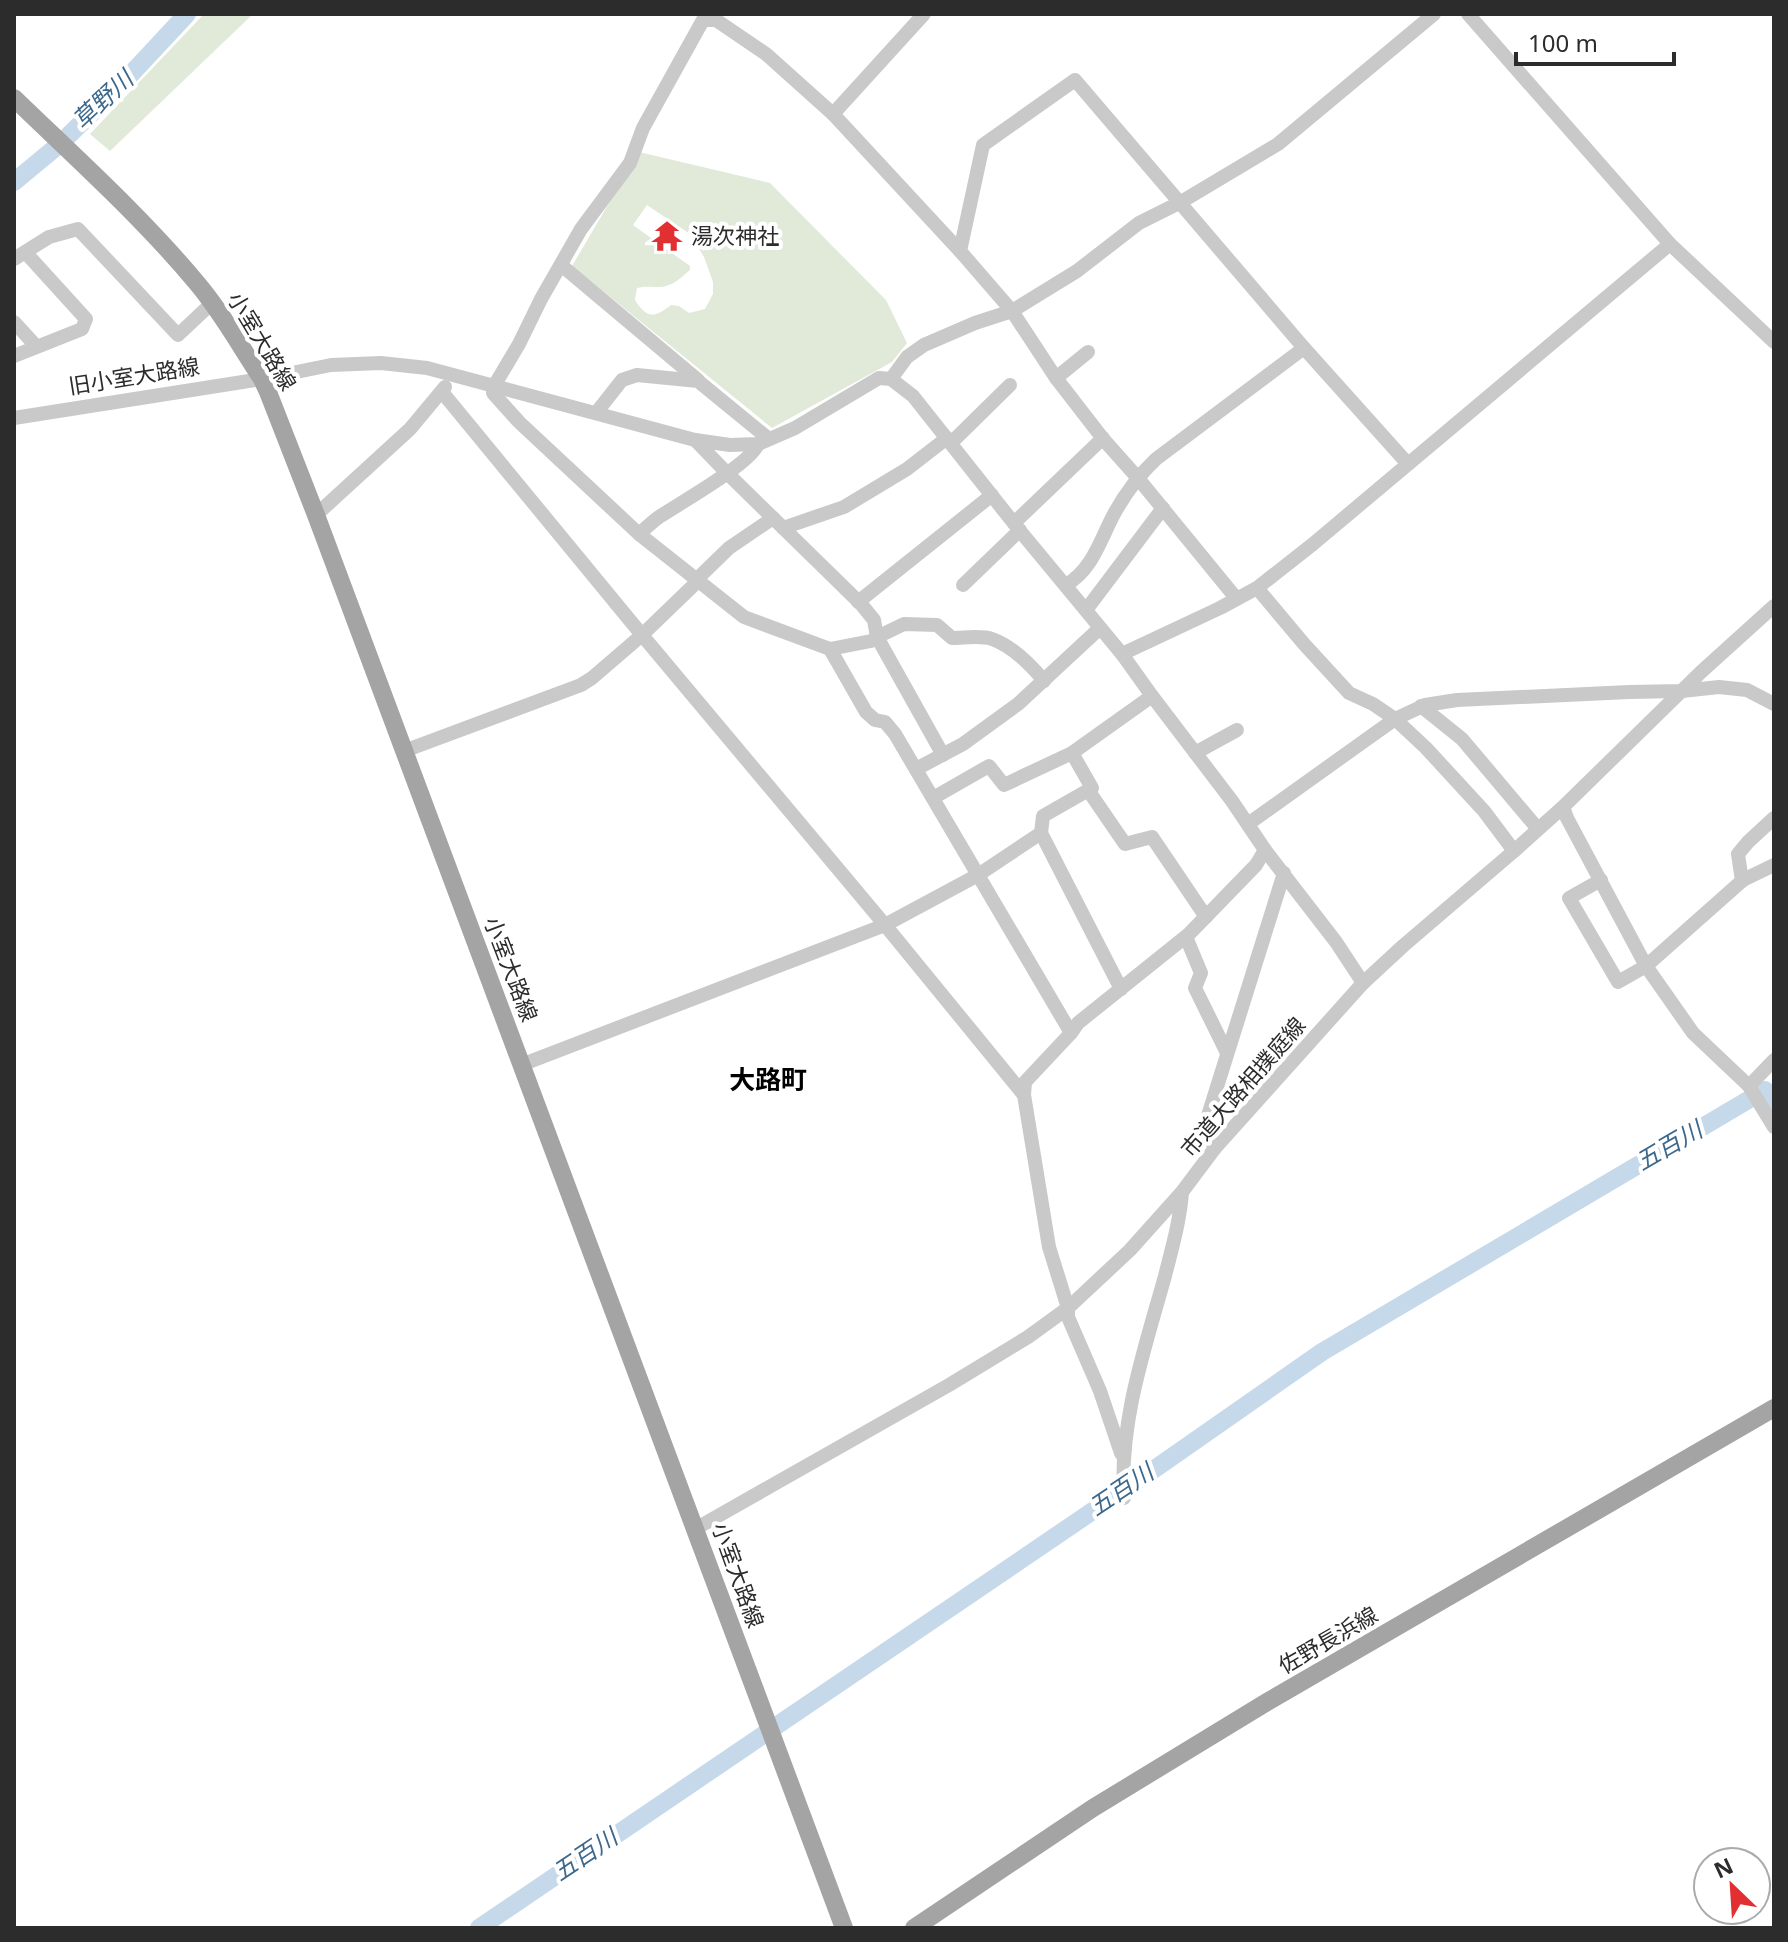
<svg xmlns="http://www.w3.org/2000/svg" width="1788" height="1942" font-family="'Noto Sans','Noto Sans JP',sans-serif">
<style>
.green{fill:#e1ead9;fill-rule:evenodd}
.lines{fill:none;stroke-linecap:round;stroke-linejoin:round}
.river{stroke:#c5d9ea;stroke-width:18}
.minor{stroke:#c9c9c9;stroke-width:14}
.major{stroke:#a4a4a4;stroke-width:18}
.labels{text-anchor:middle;stroke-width:8;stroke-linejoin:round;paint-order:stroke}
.poi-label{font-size:22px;fill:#2c2c2c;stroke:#fff;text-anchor:start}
.street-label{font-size:22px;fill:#2c2c2c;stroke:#fff}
.water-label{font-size:24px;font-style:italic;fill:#3c688c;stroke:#fff}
.quarter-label{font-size:26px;font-weight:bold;fill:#000;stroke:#fff}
</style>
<rect width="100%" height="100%" fill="#fff"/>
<g class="green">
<path d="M204,14h49l-143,137 -20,-17z"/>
<path d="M639,152l131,31 116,117 21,43 -15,19 -120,66 -200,-162zM647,205l43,29 14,23 9,25v12l-8,15 -16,4 -10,-7 -8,-1c-17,13 -24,14 -36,-5l2,-12c9,-2 13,-1 22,-1 12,0 21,-8 31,-17v-4l-57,-41z"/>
</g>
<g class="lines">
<g class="river">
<path d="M14,182l47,-39 71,-70 55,-59"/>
<path d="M479,1928l677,-460 166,-116 443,-262 9,16"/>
</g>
<g class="minor">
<path d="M924,14l-91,100 -67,-60 -50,-34h-13l-60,108 -13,35 -49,66 -40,70 -22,45 -25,42 -1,7 26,29 120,112 105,83 86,32 41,-8 6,-4 27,-13 33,1 15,13c12,0 29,-3 40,1 20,7 38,25 52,42"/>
<path d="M1468,14l202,230 104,98"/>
<path d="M833,114l127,137 52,60 44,67 48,62 33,37 99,121"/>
<path d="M960,251l23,-106 92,-65 229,268 104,116"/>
<path d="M14,259l35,-22 29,-8 100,106 34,-32"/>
<path d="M561,265l137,115"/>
<path d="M14,322l22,24"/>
<path d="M14,356l68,-27 4,-10 -60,-66"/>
<path d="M1056,378l32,-26"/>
<path d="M891,379l16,-22 17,-12 51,-22 37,-12 65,-40 62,-48 42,-21 97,-58 156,-130"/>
<path d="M596,413l26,-33 15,-5 61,6 71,58"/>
<path d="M14,418l248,-39 69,-14 50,-2 46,5 268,72 35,5 28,-1 37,-16 84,-50 12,1 22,17 103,130 106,128 30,42 80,105 33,49 71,92 27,41"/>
<path d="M695,440l32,33 134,131 13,16 3,17 66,118"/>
<path d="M951,443l59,-58"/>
<path d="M316,515l94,-86 35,-42"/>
<path d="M1014,523l89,-85"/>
<path d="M783,528l61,-21 63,-38 40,-31"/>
<path d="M639,534c7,-6 13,-12 20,-17 21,-14 91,-53 99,-73"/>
<path d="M696,580l33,-32 44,-30"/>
<path d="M699,580l-57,55 243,290 139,170"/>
<path d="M963,585l57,-55"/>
<path d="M1066,585c27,-16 34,-45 48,-71 12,-22 24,-38 42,-55l148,-111"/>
<path d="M1257,588l47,56 45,49 24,11 22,15 31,29 58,63 30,40"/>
<path d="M858,602l134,-107"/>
<path d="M1086,610l77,-102"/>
<path d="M830,649l36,63 9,8 10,2 10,12 176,299"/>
<path d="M1122,654l98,-46 37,-20 56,-44 357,-300"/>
<path d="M1421,706l41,33 76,90"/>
<path d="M404,751l177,-66 11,-7 50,-43 -200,-243"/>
<path d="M1195,753l42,-23"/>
<path d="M916,769l47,-25 55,-40 82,-76"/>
<path d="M1088,790l37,54 27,-7 54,80"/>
<path d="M933,798l56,-32 15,19 68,-32"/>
<path d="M1563,807l4,11 79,148 47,67 56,53 25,41"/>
<path d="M1248,824l147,-105 30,-14 32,-5 172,-8 53,-1 37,-4 28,3 27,14"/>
<path d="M1601,880l-32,18 49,84 28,-16 97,-86 31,-15"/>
<path d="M1742,881l-4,-27 10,-12 26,-24"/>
<path d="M1186,937l15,36 -6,15 32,65"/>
<path d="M1121,989l-80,-156 2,-17 49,-28 -20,-35 80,-57"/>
<path d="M521,1065l364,-140 93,-50 63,-42"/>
<path d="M1749,1086l25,-26"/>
<path d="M1215,1148l-5,-10 -4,-16 78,-249"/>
<path d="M1124,1457l-3,-4 -21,-62 -32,-74v-9l-19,-61 -25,-152 1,-13 46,-49 7,-10 111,-89 67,-69 9,-15"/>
<path d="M1124,1498c-5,-76 21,-150 41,-222 7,-28 15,-55 17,-84"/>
<path d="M695,1529l254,-144 79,-48 40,-29 62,-58 52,-58 33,-44 148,-165 40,-37 111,-95 49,-44 138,-135 73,-66"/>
</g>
<g class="major">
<path d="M14,98c62,60 127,118 182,184 25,29 44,64 66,97l6,13 48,123 528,1413"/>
<path d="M914,1928l179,-120 174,-106 507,-294"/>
</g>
</g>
<defs>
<symbol id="temple-bare" viewBox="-9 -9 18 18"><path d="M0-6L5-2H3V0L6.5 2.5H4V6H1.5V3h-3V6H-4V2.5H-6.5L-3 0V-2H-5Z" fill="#e22f31" stroke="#fff" stroke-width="2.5" paint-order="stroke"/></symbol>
</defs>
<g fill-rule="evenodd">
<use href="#temple-bare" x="645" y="214" width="44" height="44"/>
</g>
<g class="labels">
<g class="poi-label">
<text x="691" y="244">湯次神社</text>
</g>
<g class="street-label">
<text transform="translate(262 341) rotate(59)" y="8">小室大路線</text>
<text transform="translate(134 376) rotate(-9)" y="8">旧小室大路線</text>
<text transform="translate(511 969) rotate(69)" y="8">小室大路線</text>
<text transform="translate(1243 1087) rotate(-49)" y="8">市道大路相撲庭線</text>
<text transform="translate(738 1575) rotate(70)" y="8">小室大路線</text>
<text transform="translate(1328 1640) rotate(-30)" y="8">佐野長浜線</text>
</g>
<g class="water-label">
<text transform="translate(103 100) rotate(-43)" y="8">草野川</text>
<text transform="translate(1669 1146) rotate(-30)" y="8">五百川</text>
<text transform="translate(1121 1490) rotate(-34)" y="8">五百川</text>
<text transform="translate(585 1855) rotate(-34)" y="8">五百川</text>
</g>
<g class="quarter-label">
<text x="768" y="1089">大路町</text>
</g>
</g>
<rect width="1788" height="1942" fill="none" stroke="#2c2c2c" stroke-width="32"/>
<g transform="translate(1732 1886) rotate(335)"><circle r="38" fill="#ffffff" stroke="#ababab" stroke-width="2"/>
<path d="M0-6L14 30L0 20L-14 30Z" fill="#e22f31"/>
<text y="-12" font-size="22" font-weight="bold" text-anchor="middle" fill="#2c2c2c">N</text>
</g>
<path d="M1516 52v12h158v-12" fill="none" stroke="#2c2c2c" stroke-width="4"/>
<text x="1528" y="52" font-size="24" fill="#2c2c2c" stroke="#ffffff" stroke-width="6" paint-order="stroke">100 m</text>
</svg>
